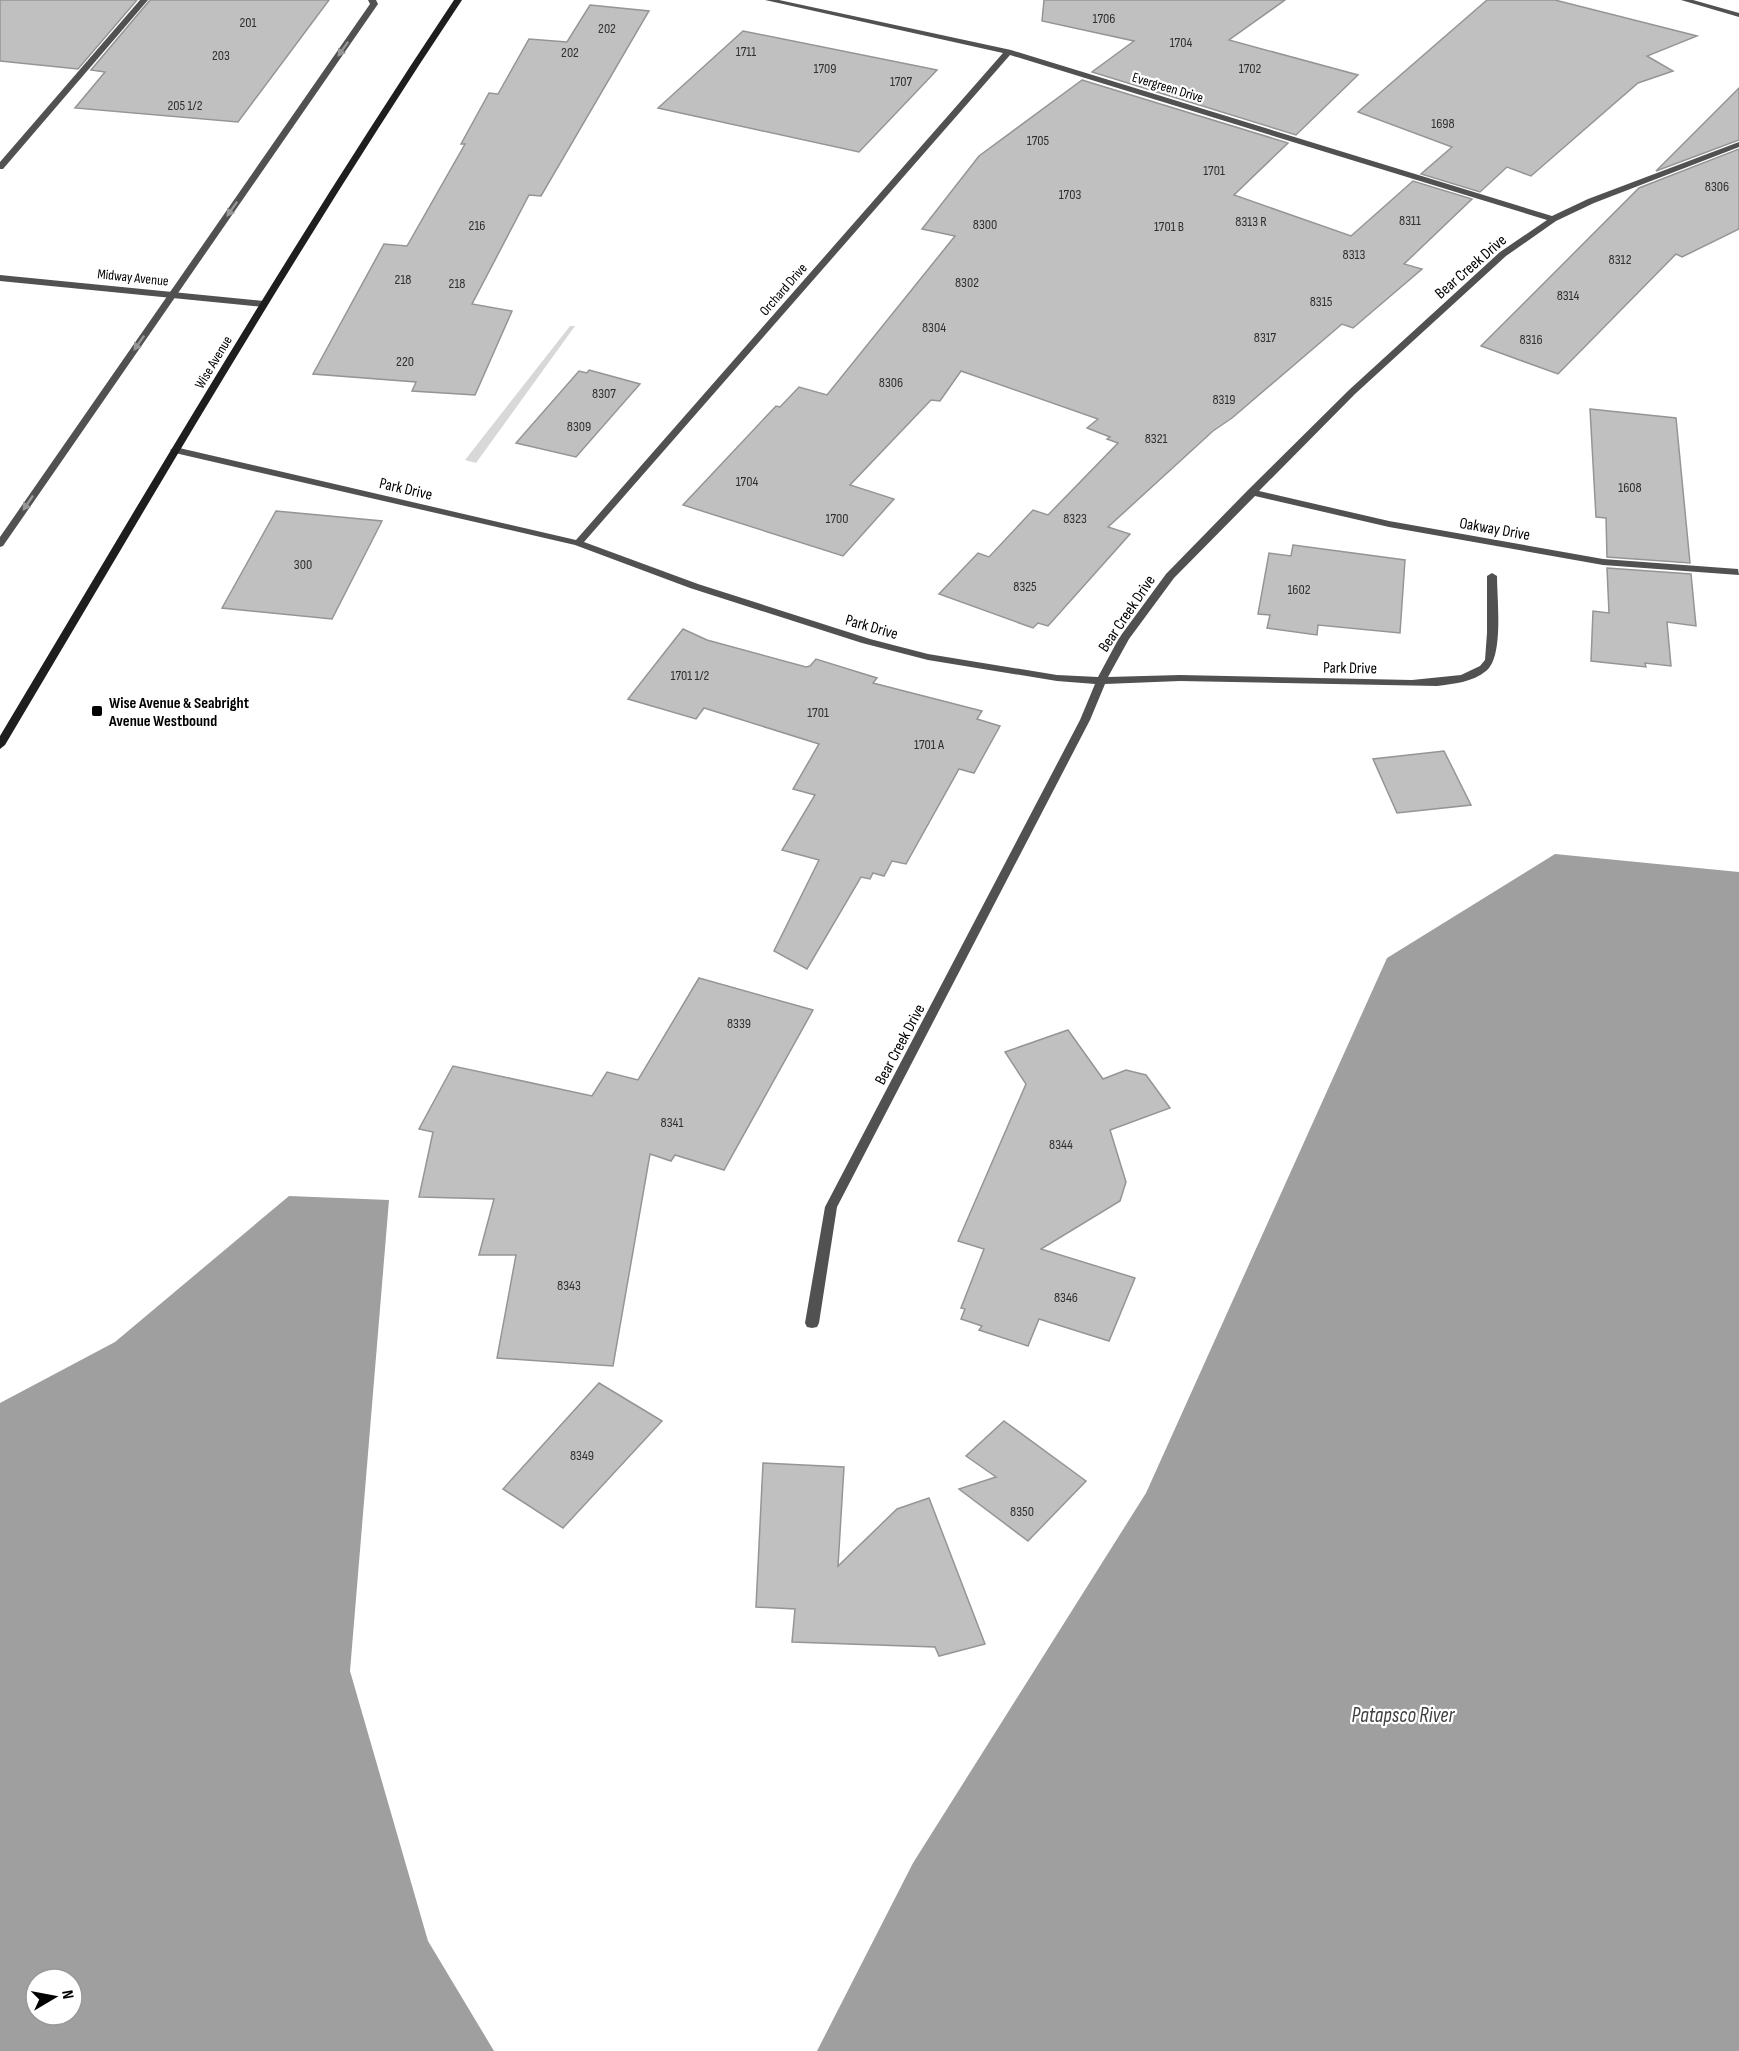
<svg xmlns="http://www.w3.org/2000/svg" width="1739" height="2051" font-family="'Sofia Sans Condensed',sans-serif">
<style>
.green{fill:#d8d8d8}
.water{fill:#9f9f9f;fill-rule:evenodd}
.building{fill:#c0c0c0;stroke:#959595;stroke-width:1.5}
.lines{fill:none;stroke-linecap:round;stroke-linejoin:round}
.lane{fill:#515151;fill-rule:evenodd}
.street{fill:#515151;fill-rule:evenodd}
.secondary{fill:#1e1e1e;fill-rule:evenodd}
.oneway{fill:#979797}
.poi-dot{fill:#000;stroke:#fff;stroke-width:2}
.labels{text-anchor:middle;stroke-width:4.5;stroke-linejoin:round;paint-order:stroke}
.number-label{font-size:14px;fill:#303030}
.far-street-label{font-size:14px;fill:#000;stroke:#fff}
.street-label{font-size:16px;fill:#000;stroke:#fff}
.poi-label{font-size:16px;font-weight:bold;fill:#000;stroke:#fff;text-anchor:start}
.near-water-label{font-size:21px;font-style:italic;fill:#404040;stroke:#fff}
</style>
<rect width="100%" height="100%" fill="#fff"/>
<path class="green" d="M570,326h5l-99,137 -11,-3z"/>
<g class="water">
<path d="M1555,854l184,18v1179h-922l96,-188 233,-370 241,-535z"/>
<path d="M289,1196l100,4 -39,471 78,270 66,110h-494v-648l115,-61zM36,1979h36v36h-36z"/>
</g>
<g class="building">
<path d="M0,0h137l-59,69 -78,-8z"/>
<path d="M150,0h179l-91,122 -163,-14 30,-36 -14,-2z"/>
<path d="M1044,0h241l-56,40 129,35 -62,60 -204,-63 42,-31 -92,-20z"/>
<path d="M1487,0h68l142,36 -50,20 26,15 -35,12 -107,93 -24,-9 -27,25 -59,-18 31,-27 -94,-35z"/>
<path d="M590,5l59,6 -108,185 -12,-1 -57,109 40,7 -37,84 -63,-4 4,-9 -103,-8 71,-130 23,2 58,-102h-4l28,-51 9,1 31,-55 38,3z"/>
<path d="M743,31l194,39 -78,82 -201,-44z"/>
<path d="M1082,80l206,63 -54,52 117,41 62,-55 59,18 -68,65 18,5 -69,59 -11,-4 -110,94 -19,13 -105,96 22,7 -82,92 -10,-3 -5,5 -94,-34 39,-41 11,4 44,-47 15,5 70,-72 -11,-4 3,-2 -23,-9 11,-9 -137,-48 -21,30 -9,-1 -81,85 44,14 -51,57 -160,-51 93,-99 4,1 19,-20 28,8 128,-159 -33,-7 57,-73z"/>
<path d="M1739,88v52l-83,31z"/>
<path d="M1739,149v80l-57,28 -6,-3 -118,120 -77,-28 158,-158z"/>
<path d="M589,370l51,14 -64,73 -60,-14 63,-72 8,2z"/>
<path d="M1590,409l86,9 14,145 -83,-6 -1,-39 -10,-1z"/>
<path d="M276,511l106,10 -50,98 -110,-11z"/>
<path d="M1293,545l112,15 -5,73 -82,-8 -1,10 -50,-7 3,-13 -12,-1 11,-61 22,3z"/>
<path d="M1607,568l84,6 5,52 -29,-4 4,44 -26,-3 1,4 -55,-6 2,-50 16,2z"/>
<path d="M683,629l24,11 99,27 4,-1 6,-7 61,19 -4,5 109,28 -5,8 23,7 -26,47 -15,-4 -53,95 -14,-3 -8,15 -11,-3 -3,6 -9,-2 -54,92 -33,-18 45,-91 -37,-10 33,-55 -22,-6 26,-45 -115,-36 -8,11 -68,-20z"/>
<path d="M1444,751l27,54 -74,8 -24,-54z"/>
<path d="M699,978l114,32 -89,160 -49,-15 -4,6 -21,-7 -37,212 -116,-8 19,-103h-37l15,-56 -75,-2 14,-65 -14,-3 34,-63 139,30 15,-24 31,8z"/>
<path d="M1068,1030l35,49 23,-9 20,5 24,33 -60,22 16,52 -6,19 -79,48 94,29 -26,63 -70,-22 -11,27 -49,-16 3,-4 -21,-7 4,-10 -4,-1 23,-59 -26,-8 68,-157 -21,-32z"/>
<path d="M599,1383l63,38 -99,107 -60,-39z"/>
<path d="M1004,1421l82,60 -58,60 -69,-52 37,-12 -30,-21z"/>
<path d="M763,1463l81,4 -6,99 59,-57 32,-11 56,146 -46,12 -4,-9 -143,-5 3,-33 -39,-2z"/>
</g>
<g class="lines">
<g class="lane">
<path d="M140,0h8l-145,169h-3v-7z"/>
<path d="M368,0h8l2,4 -375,542 -3,1v-10l370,-533z"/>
</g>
<g class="street">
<path d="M765,0h14l232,50 541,166 36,-17 151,-57v5l-145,56 -38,18 -50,35 -151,138 -96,97 130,30 214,38 135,10 1,6 -136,-10 -214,-38 -134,-31 -81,82 -45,61 -21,38 72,-2 232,5 49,-5 19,-9 5,-6 2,-27v-57l5,-3 5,3c0,23 7,81 -11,95 -13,11 -33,13 -49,15l-257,-5 -75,3 -15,36 -253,487 -18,116 -2,4 -5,1 -5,-1 -2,-4 20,-116 255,-487 15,-36 -38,-3 -129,-21 -66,-17 -172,-55 -115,-43 -400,-92 -5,-3 5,-3 401,93 427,-487zM1010,55l537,165 -47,32 -151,138 -101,100 -82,84 -47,64 -21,39 -41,-2 -129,-21 -58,-15 -172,-55 -114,-42z"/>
<path d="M1681,0h12l46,13v4z"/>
<path d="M0,275l264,26 4,3 -4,3 -264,-26z"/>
</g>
<path class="secondary" d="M454,0h8c-162,243 -308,494 -457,745l-5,4v-13c148,-248 294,-496 454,-736z"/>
</g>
<defs><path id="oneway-solid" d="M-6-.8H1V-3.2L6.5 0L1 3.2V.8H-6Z" transform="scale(1.5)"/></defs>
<g class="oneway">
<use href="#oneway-solid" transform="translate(343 49) rotate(125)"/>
<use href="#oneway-solid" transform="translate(232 209) rotate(125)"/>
<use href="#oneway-solid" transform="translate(139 343) rotate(125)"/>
<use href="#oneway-solid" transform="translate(28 503) rotate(124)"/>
</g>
<rect class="poi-dot" x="91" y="705" width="12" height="12" rx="3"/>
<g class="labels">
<g class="number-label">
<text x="1104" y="23">1706</text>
<text x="248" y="27">201</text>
<text x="607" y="33">202</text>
<text x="1181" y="47">1704</text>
<text x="746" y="56">1711</text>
<text x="570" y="57">202</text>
<text x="221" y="60">203</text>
<text x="825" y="73">1709</text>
<text x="1250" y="73">1702</text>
<text x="901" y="86">1707</text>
<text x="185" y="110">205 1/2</text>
<text x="1443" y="128">1698</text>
<text x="1038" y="145">1705</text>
<text x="1214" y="175">1701</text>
<text x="1717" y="191">8306</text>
<text x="1070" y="199">1703</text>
<text x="1410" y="225">8311</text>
<text x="1251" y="226">8313 R</text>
<text x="985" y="229">8300</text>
<text x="477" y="230">216</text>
<text x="1169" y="231">1701 B</text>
<text x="1354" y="259">8313</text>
<text x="1620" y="264">8312</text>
<text x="403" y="284">218</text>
<text x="967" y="287">8302</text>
<text x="457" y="288">218</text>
<text x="1568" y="300">8314</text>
<text x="1321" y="306">8315</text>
<text x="934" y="332">8304</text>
<text x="1265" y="342">8317</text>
<text x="1531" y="344">8316</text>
<text x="405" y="366">220</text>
<text x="891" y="387">8306</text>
<text x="604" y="398">8307</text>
<text x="1224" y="404">8319</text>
<text x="579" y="431">8309</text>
<text x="1156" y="443">8321</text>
<text x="747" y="486">1704</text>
<text x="1630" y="492">1608</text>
<text x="837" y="523">1700</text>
<text x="1075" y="523">8323</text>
<text x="303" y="569">300</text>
<text x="1025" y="591">8325</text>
<text x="1299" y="594">1602</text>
<text x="690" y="680">1701 1/2</text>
<text x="818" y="717">1701</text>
<text x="929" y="749">1701 A</text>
<text x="739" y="1028">8339</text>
<text x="672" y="1127">8341</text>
<text x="1061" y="1149">8344</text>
<text x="569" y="1290">8343</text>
<text x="1066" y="1302">8346</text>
<text x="582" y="1460">8349</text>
<text x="1022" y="1516">8350</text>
</g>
<g class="far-street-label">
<text transform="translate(1168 87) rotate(17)" y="5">Evergreen Drive</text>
<text transform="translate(133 277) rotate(6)" y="5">Midway Avenue</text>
<text transform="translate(783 289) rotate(-49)" y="5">Orchard Drive</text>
<text transform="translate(213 362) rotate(-59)" y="5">Wise Avenue</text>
</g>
<g class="street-label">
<text transform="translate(1470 266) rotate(-41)" y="6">Bear Creek Drive</text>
<text transform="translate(406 488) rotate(13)" y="6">Park Drive</text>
<text transform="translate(1495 528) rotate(10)" y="6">Oakway Drive</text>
<text transform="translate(1126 613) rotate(-56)" y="6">Bear Creek Drive</text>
<text transform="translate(872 626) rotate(16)" y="6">Park Drive</text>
<text transform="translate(1350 667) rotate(1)" y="6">Park Drive</text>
<text transform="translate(899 1044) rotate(-62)" y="6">Bear Creek Drive</text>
</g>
<g class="poi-label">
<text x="109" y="708">Wise Avenue &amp; Seabright<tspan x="109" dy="18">Avenue Westbound</tspan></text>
</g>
<g class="near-water-label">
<text x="1403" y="1722">Patapsco River</text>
</g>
</g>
<g transform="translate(54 1997) rotate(80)"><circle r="28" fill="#ffffff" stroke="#999999" stroke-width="1.5"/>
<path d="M0-4.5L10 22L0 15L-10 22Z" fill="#000000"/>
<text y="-9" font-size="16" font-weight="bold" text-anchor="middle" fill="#000000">N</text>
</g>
</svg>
